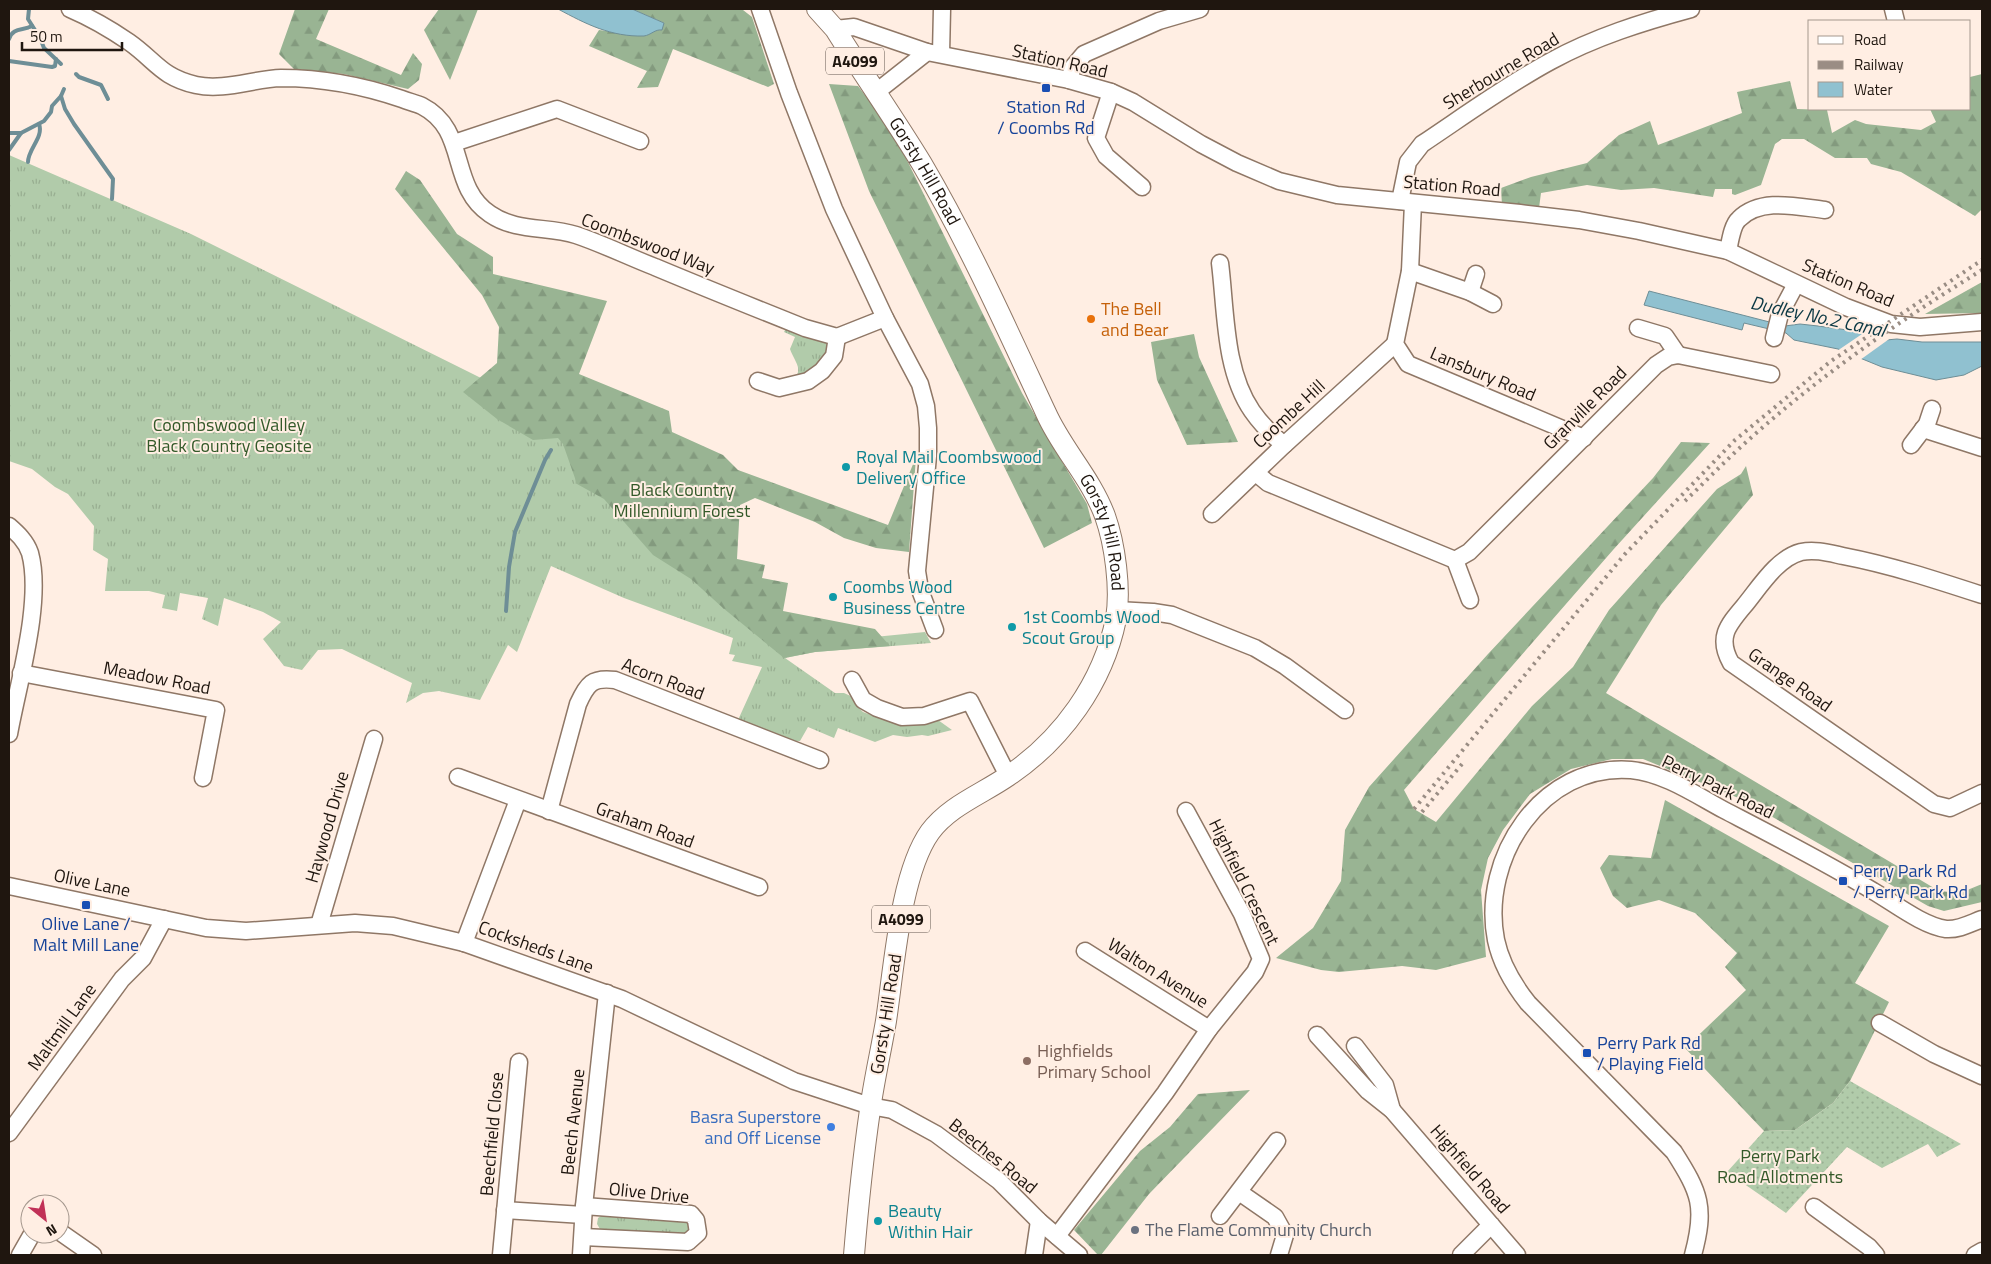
<svg xmlns="http://www.w3.org/2000/svg" width="1991" height="1264" font-family="'Titillium Web',sans-serif">
<style>
.grass{fill:url(#grass-tufts)}
.forest{fill:url(#forest-firs)}
.garden{fill:url(#garden-dots)}
.water{fill:#90c1d0;stroke:#6e8e96}
.pier{fill:#ffeee3}
.lines{fill:none;stroke-linecap:round;stroke-linejoin:round}
.stream{stroke:#6e8e96;stroke-width:4}
.minor-casing{stroke:#8f7766;stroke-width:19}
.major-casing{stroke:#8f7766;stroke-width:22}
.minor{stroke:#fff;stroke-width:16}
.major{stroke:#fff;stroke-width:20}
.rail{stroke:#9a8d84;stroke-width:4;stroke-dasharray:2.5 5;stroke-linecap:butt}
.transit-dot{fill:#1a4fb4;stroke:#ffeee3;stroke-width:2}
.food-dot{fill:#e8710a;stroke:#ffeee3;stroke-width:2}
.culture-dot{fill:#0f9aa8;stroke:#ffeee3;stroke-width:2}
.education-dot{fill:#8d6e63;stroke:#ffeee3;stroke-width:2}
.shop-dot{fill:#3f7fe0;stroke:#ffeee3;stroke-width:2}
.worship-dot{fill:#6b7280;stroke:#ffeee3;stroke-width:2}
.labels{text-anchor:middle;stroke-width:4;stroke-linejoin:round;paint-order:stroke}
.shield{fill:#ffeee3;stroke:#62574f;stroke-width:1}
.shield-label{font-size:16px;font-weight:bold;fill:#1f160f}
.street-label{font-size:18px;fill:#1f160f;stroke:#ffeee3}
.transit-label{font-size:18px;fill:#164399;stroke:#ffeee3}
.food-label{font-size:18px;fill:#c56008;stroke:#ffeee3;text-anchor:start}
.park-label{font-size:18px;fill:#335929;stroke:#ffeee3}
.culture-label{font-size:18px;fill:#0d838f;stroke:#ffeee3;text-anchor:start}
.education-label{font-size:18px;fill:#785e54;stroke:#ffeee3;text-anchor:start}
.shop-label{font-size:18px;fill:#366cbe;stroke:#ffeee3;text-anchor:end}
.worship-label{font-size:18px;fill:#5b616d;stroke:#ffeee3;text-anchor:start}
.water-label{font-size:19px;font-style:italic;fill:#0b3844;stroke:#ffeee3}
</style>
<defs>
<pattern id="grass-tufts" width="24" height="20" patternUnits="userSpaceOnUse" patternTransform="scale(1.25)"><rect width="24" height="20" fill="#b1cbaa"/><path d="M3 7l-1-3M5 7V3M7 7l1-3M15 17l-1-3M17 17v-4M19 17l1-3" fill="none" stroke="#98ae91"/></pattern>
<pattern id="forest-firs" width="22" height="20" patternUnits="userSpaceOnUse" patternTransform="scale(1.25)"><rect width="22" height="20" fill="#99b493"/><path d="M5 1l3.5 6h-7zM16 11l3.5 6h-7z" fill="#839a7e"/></pattern>
<pattern id="garden-dots" width="8" height="8" patternUnits="userSpaceOnUse" patternTransform="scale(1.25)"><rect width="8" height="8" fill="#b1cbaa"/><path d="M2 2h.1M6 6h.1" fill="none" stroke="#98ae91" stroke-width="1.8" stroke-linecap="round"/></pattern>
</defs>
<rect width="100%" height="100%" fill="#ffeee3"/>
<g class="grass">
<path d="M9,155l182,79 294,146 17,11 204,166 46,49 102,33 71,-7 6,11 -116,9 -30,6 50,35h9l11,5 3,9 5,5 27,10 27,3 21,-5 14,10 -24,6 -6,-1 -15,2 -14,-2 -18,7 -37,-14 -4,10 -26,-11 -8,14h-5l-57,-21 24,-53 -30,-6 3,-6 -6,-1 4,-16 -109,-40 -73,-32 -34,86 -9,-7 -28,55 -41,-9 -16,2 -17,10 6,-20 -70,-34 -24,1 -16,20 -18,-4 -21,-27 18,-17 -18,-10 -39,-14 -6,28 -16,-7 6,-21 -28,-5 -3,18 -15,-3 3,-13 -16,-4h-44l3,-32 -15,-9 1,-24 -26,-32 -13,-7 -23,-18 -23,-8z"/>
<path d="M786,328l40,13 3,8c-10,15 -18,23 -35,30 10,-10 0,-18 -4,-30l5,-12 -11,-5z"/>
<path d="M604,1214l84,8 4,5 -5,8 -87,-6 -3,-5 1,-6z"/>
</g>
<g class="forest">
<path d="M295,9h34l-13,30 85,36 12,-22 9,11 -3,16 -11,9 -64,-15 -50,-5 -15,-15z"/>
<path d="M439,9h39l-28,71 -26,-50z"/>
<path d="M632,9l111,1 9,7 22,67 -6,3 -95,-38 -15,38 -21,1 10,-17 -58,-25 10,-16 38,5 27,-12z"/>
<path d="M1982,74v135l-7,7 -74,-44 -30,-8 -4,-6h-32l-31,-19h-22l-7,5 -14,41 -26,10 -3,-1v-5h-17l-2,8 -59,-9 -33,2 -34,-5 -46,8 -2,15 -37,-3 -1,-17 30,-11 56,-14 32,-28 31,-14 8,24 84,-32 -5,-21 53,-11 7,28 30,1 5,23 23,-13 11,4 55,6 15,-8 -6,-13h40v-32z"/>
<path d="M829,84l29,2 35,46 129,261 65,111 5,19 -48,25 -175,-357z"/>
<path d="M406,171l14,9 37,54 36,23v17l114,27 -28,73 90,37 3,21 51,23 15,15 150,55 28,-68 -7,95 -33,-4 -32,-10 -29,-16 -60,-24 -15,7 -3,54 28,6 -3,13 26,5 -5,28 92,18 15,17 -75,6 -31,6 -61,-50 -32,-29 -38,-24 -49,-56 -27,-15 -14,-40 -5,-6 -25,2 -36,-21 -34,-27 34,-29 2,-36 -17,-32 -87,-106z"/>
<path d="M1982,282v31l-57,1z"/>
<path d="M1194,334l5,23 39,85 -51,3 -30,-65 -6,-38z"/>
<path d="M1681,442l29,1 -97,107 -209,240 10,19 22,13 96,-116 41,-39 36,-57 108,-121 24,-15 5,-8 7,29 -92,110 -55,88 333,198 21,2 22,-9v18l-38,9 -16,-5 -187,-107 -98,-40h-31l-41,10 -41,25 -27,36 -15,28 -7,32 5,67 -50,13 -34,-4 -63,6 -18,-2 -45,-12 37,-30 28,-47 4,-51 24,-43 119,-133 165,-176z"/>
<path d="M1665,800l224,126 -34,57 34,19 -39,79 -17,22 -38,27 -31,1 -79,-83 61,-58 -21,-23 12,-14 -42,-40 -36,-13 -32,8 -14,-12 -13,-28 9,-13 42,3z"/>
<path d="M1250,1090l-101,104 -48,61h-3l-24,-25 66,-79 30,-24 28,-33z"/>
</g>
<path class="garden" d="M1850,1081l111,63 -24,13 -9,-13 -46,24 -35,-21 -61,66 -59,-41 37,-41 31,-1 38,-27z"/>
<g class="water">
<path d="M558,9h74l32,14 -2,7c-7,-1 -11,5 -18,6 -33,1 -58,-12 -86,-27z"/>
<path d="M1649,291l136,35 15,-2 18,2 37,5 31,9 11,-1 25,3h60v24l-18,9 -28,5 -54,-13 -44,-18 -44,-9 -8,-7 -42,-10 -2,7 -98,-25z"/>
</g>
<path class="pier" d="M1865,332l21,6 6,-1 -32,23 -23,-9z"/>
<g class="lines">
<g class="stream">
<path d="M29,9l-1,10 12,19 4,10 17,16"/>
<path d="M9,39c4,-12 14,-8 23,-13"/>
<path d="M9,61l43,6 3,-1 1,-7"/>
<path d="M76,74l3,3 22,8 7,14"/>
<path d="M61,96l4,13 9,15 39,55 -1,20"/>
<path d="M9,133h12"/>
<path d="M9,150l12,-17 23,-12 7,-9 1,-6 9,-10 3,-7"/>
<path d="M28,162c0,-13 16,-25 11,-38"/>
<path d="M506,611l3,-44 6,-35 30,-72 6,-10"/>
</g>
<defs>
<g id="minor">
<path d="M70,9c21,9 40,20 59,33 27,19 32,35 67,43 28,6 57,-6 85,-7 41,0 83,8 121,21 7,3 14,4 20,7 47,24 26,80 68,108 26,18 57,12 86,21 27,9 53,22 79,32 50,21 100,41 150,61l32,9 48,-19"/>
<path d="M760,9l29,84 45,116 51,109 35,66 6,22 2,22v28l-11,115 3,19 15,40"/>
<path d="M1893,9l3,12"/>
<path d="M835,29l19,-2 73,25 142,28 42,12 22,10 68,42 36,19 42,18 58,14 183,18 59,7 60,11 89,20 118,56 45,17 29,3 62,-5"/>
<path d="M941,54l1,-45"/>
<path d="M1069,80l4,-13 11,-13 75,-33 41,-12"/>
<path d="M1111,92l-15,46 10,18 36,31"/>
<path d="M875,93l52,-41"/>
<path d="M454,143l103,-34 83,32"/>
<path d="M1400,201l8,-39 14,-18c42,-28 86,-60 129,-83 44,-24 92,-39 140,-52"/>
<path d="M1413,203l-3,68 -15,73 13,20 176,74"/>
<path d="M1728,251c2,-9 4,-26 11,-32 22,-22 59,-12 86,-9"/>
<path d="M1220,263c6,48 4,107 32,148 9,13 20,24 32,34"/>
<path d="M1410,271l60,21 23,12"/>
<path d="M1470,292l6,-18"/>
<path d="M1638,328l27,8 13,19"/>
<path d="M1774,338l6,-24 16,-30"/>
<path d="M758,381l21,7 29,-7 14,-10 12,-15 3,-19"/>
<path d="M1923,429l59,19"/>
<path d="M1911,445l16,-21 5,-15"/>
<path d="M1256,473l12,10 187,77 14,-8 187,-187 12,-8 10,-2 93,19"/>
<path d="M1212,514l72,-69 111,-101"/>
<path d="M9,526c8,7 17,15 21,27 13,48 -12,131 -21,181"/>
<path d="M1455,560l15,40"/>
<path d="M1982,595c-46,-15 -92,-30 -139,-39 -14,-3 -28,-7 -42,-4 -24,6 -42,36 -57,54 -17,20 -27,32 -13,57l203,141 16,4 32,-15"/>
<path d="M1117,610l36,2 19,3 83,33 30,18 60,44"/>
<path d="M21,673l195,37 -13,68"/>
<path d="M852,680l11,20 14,8 25,9 22,-1 46,-15 38,75"/>
<path d="M458,777l301,110"/>
<path d="M549,811l29,-107c9,-20 14,-27 37,-24l205,80"/>
<path d="M9,886l197,42 40,3 109,-8 38,3 71,17 158,56 172,82 76,25 22,4 44,24 63,47 40,40 40,34"/>
<path d="M319,925l55,-186"/>
<path d="M464,943l54,-143"/>
<path d="M1085,951l124,78"/>
<path d="M1880,1023l54,31 48,22"/>
<path d="M1317,1035l51,56 24,19 125,145"/>
<path d="M1355,1046l30,39 7,25"/>
<path d="M9,1133l113,-154 21,-21 21,-39"/>
<path d="M1239,1192l36,25 10,18 -6,20"/>
<path d="M1814,1207l55,40 7,8"/>
<path d="M505,1210l78,5"/>
<path d="M1220,1216l57,-75"/>
<path d="M60,1232l33,23"/>
<path d="M1057,1236l108,-143 44,-64 46,-57 6,-13 -19,-45 -56,-103"/>
<path d="M583,1237l105,5 10,-9 -2,-13 -5,-6 -107,-8"/>
<path d="M20,1255l12,-21"/>
<path d="M501,1255l18,-193"/>
<path d="M581,1255l3,-49 23,-213"/>
<path d="M1034,1255l5,-34"/>
<path d="M1461,1255l30,-30"/>
<path d="M1693,1255c13,-48 7,-62 -19,-103l-146,-149c-15,-19 -27,-39 -32,-63 -16,-82 46,-177 135,-170 33,3 65,25 93,40 50,26 101,52 149,81 21,12 50,35 73,38 13,1 25,-6 36,-10"/>
<path d="M1975,1255l7,-4"/>
</g>
<g id="major">
<path id="s1" d="M817,9l18,20c28,45 59,89 87,135 47,80 85,165 124,249 16,36 45,65 59,103 10,28 16,73 11,103 -13,64 -54,121 -108,157 -26,18 -59,30 -78,56 -30,42 -36,137 -44,189 -5,30 -12,59 -16,89 -7,48 -12,97 -16,145"/>
</g>
</defs>
<use href="#minor" class="minor-casing"/>
<use href="#major" class="major-casing"/>
<use href="#minor" class="minor"/>
<use href="#major" class="major"/>
<g class="rail">
<path d="M1685,501c23,-22 45,-45 69,-66 70,-62 148,-116 228,-165"/>
<path d="M1414,809l211,-255 110,-114 96,-79 151,-101"/>
<path d="M1422,812l40,-48"/>
</g>
</g>
<g class="transit-dot">
<rect x="1041" y="83" width="10" height="10" rx="2.5"/>
<rect x="1838" y="876" width="10" height="10" rx="2.5"/>
<rect x="81" y="900" width="10" height="10" rx="2.5"/>
<rect x="1582" y="1048" width="10" height="10" rx="2.5"/>
</g>
<circle class="food-dot" cx="1091" cy="319" r="5"/>
<g class="culture-dot">
<circle cx="846" cy="467" r="5"/>
<circle cx="833" cy="597" r="5"/>
<circle cx="1012" cy="627" r="5"/>
<circle cx="878" cy="1221" r="5"/>
</g>
<circle class="education-dot" cx="1027" cy="1061" r="5"/>
<circle class="shop-dot" cx="831" cy="1127" r="5"/>
<circle class="worship-dot" cx="1135" cy="1230" r="5"/>
<g class="labels">
<g class="shield">
<rect x="826" y="47.5" width="58" height="27" rx="4"/>
<rect x="872" y="905.5" width="58" height="27" rx="4"/>
</g>
<g class="shield-label">
<text x="855" y="67">A4099</text>
<text x="901" y="925">A4099</text>
</g>
<g class="street-label">
<text transform="translate(1060 61) rotate(13)" y="6">Station Road</text>
<text transform="translate(1501 71) rotate(-31)" y="6">Sherbourne Road</text>
<text dy="6" stroke="none"><textPath href="#s1" startOffset="195">Gorsty Hill Road</textPath></text>
<text transform="translate(1452 186) rotate(5)" y="6">Station Road</text>
<text transform="translate(648 244) rotate(21)" y="6">Coombswood Way</text>
<text transform="translate(1848 283) rotate(23)" y="6">Station Road</text>
<text transform="translate(1483 374) rotate(23)" y="6">Lansbury Road</text>
<text transform="translate(1585 408) rotate(-45)" y="6">Granville Road</text>
<text transform="translate(1289 414) rotate(-43)" y="6">Coombe Hill</text>
<text dy="6" stroke="none"><textPath href="#s1" startOffset="600">Gorsty Hill Road</textPath></text>
<text transform="translate(157 678) rotate(11)" y="6">Meadow Road</text>
<text transform="translate(663 679) rotate(21)" y="6">Acorn Road</text>
<text transform="translate(1790 680) rotate(35)" y="6">Grange Road</text>
<text transform="translate(1718 787) rotate(26)" y="6">Perry Park Road</text>
<text transform="translate(645 825) rotate(20)" y="6">Graham Road</text>
<text transform="translate(327 827) rotate(-74)" y="6">Haywood Drive</text>
<text transform="translate(1244 882) rotate(64)" y="6">Highfield Crescent</text>
<text transform="translate(92 883) rotate(12)" y="6">Olive Lane</text>
<text transform="translate(536 947) rotate(20)" y="6">Cocksheds Lane</text>
<text transform="translate(1158 973) rotate(32)" y="6">Walton Avenue</text>
<text transform="translate(886 1014) rotate(-81)" y="6">Gorsty Hill Road</text>
<text transform="translate(62 1027) rotate(-54)" y="6">Maltmill Lane</text>
<text transform="translate(573 1122) rotate(-84)" y="6">Beech Avenue</text>
<text transform="translate(492 1134) rotate(-85)" y="6">Beechfield Close</text>
<text transform="translate(993 1156) rotate(39)" y="6">Beeches Road</text>
<text transform="translate(1470 1169) rotate(49)" y="6">Highfield Road</text>
<text transform="translate(649 1193) rotate(6)" y="6">Olive Drive</text>
</g>
<g class="transit-label">
<text x="1046" y="113">Station Rd<tspan x="1046" dy="21">/ Coombs Rd</tspan></text>
<text x="1853" y="877" text-anchor="start">Perry Park Rd<tspan x="1853" dy="21">/ Perry Park Rd</tspan></text>
<text x="86" y="930">Olive Lane /<tspan x="86" dy="21">Malt Mill Lane</tspan></text>
<text x="1597" y="1049" text-anchor="start">Perry Park Rd<tspan x="1597" dy="21">/ Playing Field</tspan></text>
</g>
<g class="food-label">
<text x="1101" y="315">The Bell<tspan x="1101" dy="21">and Bear</tspan></text>
</g>
<g class="park-label">
<text x="229" y="431">Coombswood Valley<tspan x="229" dy="21">Black Country Geosite</tspan></text>
<text x="682" y="496">Black Country<tspan x="682" dy="21">Millennium Forest</tspan></text>
<text x="1780" y="1162">Perry Park<tspan x="1780" dy="21">Road Allotments</tspan></text>
</g>
<g class="culture-label">
<text x="856" y="463">Royal Mail Coombswood<tspan x="856" dy="21">Delivery Office</tspan></text>
<text x="843" y="593">Coombs Wood<tspan x="843" dy="21">Business Centre</tspan></text>
<text x="1022" y="623">1st Coombs Wood<tspan x="1022" dy="21">Scout Group</tspan></text>
<text x="888" y="1217">Beauty<tspan x="888" dy="21">Within Hair</tspan></text>
</g>
<g class="education-label">
<text x="1037" y="1057">Highfields<tspan x="1037" dy="21">Primary School</tspan></text>
</g>
<g class="shop-label">
<text x="821" y="1123">Basra Superstore<tspan x="821" dy="21">and Off License</tspan></text>
</g>
<g class="worship-label">
<text x="1145" y="1236">The Flame Community Church</text>
</g>
<g class="water-label">
<text transform="translate(1818 316) rotate(12)" y="7">Dudley No.2 Canal</text>
</g>
</g>
<rect width="1991" height="1264" fill="none" stroke="#1f160f" stroke-width="20"/>
<rect x="1808" y="20" width="162" height="90" fill="#ffeee3" stroke="#a5988e"/>
<rect x="1818" y="36" width="25" height="8" fill="#ffffff" stroke="#a5988e"/>
<text x="1854" y="45" font-size="15" fill="#1f160f">Road</text>
<rect x="1818" y="61" width="25" height="8" fill="#9a8d84" stroke="#a5988e"/>
<text x="1854" y="70" font-size="15" fill="#1f160f">Railway</text>
<rect x="1818" y="82" width="25" height="15" fill="#90c1d0" stroke="#a5988e"/>
<text x="1854" y="95" font-size="15" fill="#1f160f">Water</text>
<g transform="translate(45 1219) rotate(150)"><circle r="24" fill="#ffeee3" stroke="#a5988e"/>
<path d="M0-4L9 19L0 12L-9 19Z" fill="#c13157"/>
<text y="-8" font-size="14" font-weight="bold" text-anchor="middle" fill="#1f160f">N</text>
</g>
<path d="M22 42v8h100v-8" fill="none" stroke="#1f160f" stroke-width="2.5"/>
<text x="30" y="42" font-size="15" fill="#1f160f" stroke="#ffeee3" stroke-width="4" paint-order="stroke">50 m</text>
</svg>
